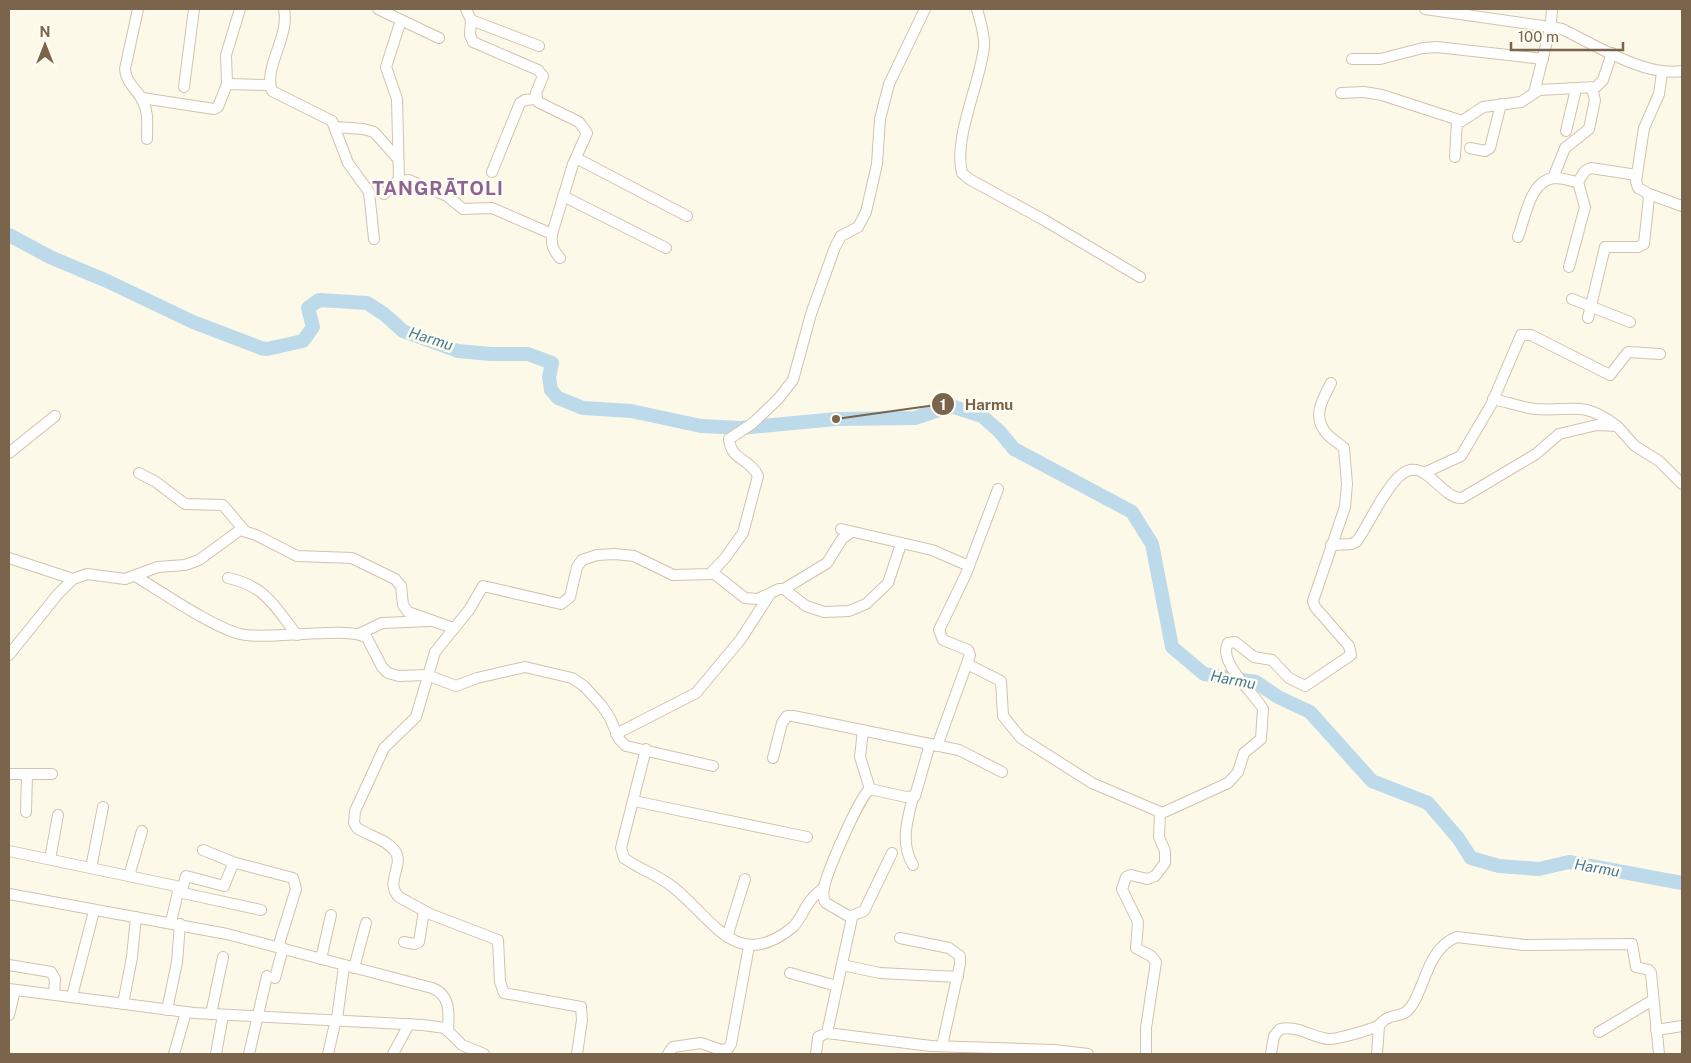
<svg xmlns="http://www.w3.org/2000/svg" width="1691" height="1063" font-family="'Public Sans',sans-serif">
<style>
.lines{fill:none;stroke-linecap:round;stroke-linejoin:round}
.river{stroke:#bcdae9;stroke-width:14}
.minor-casing{stroke:#d1c3ad;stroke-width:12}
.minor{stroke:#fff;stroke-width:10}
.labels{text-anchor:middle;stroke-width:5;stroke-linejoin:round;paint-order:stroke}
.water-label{font-size:15px;font-style:italic;fill:#467a95;stroke:#fffcf1}
.district-label{font-size:19px;font-weight:bold;letter-spacing:1px;fill:#8d6396;stroke:#fffcf1}
.leader{fill:none;stroke:#7a644b;stroke-width:2}
.callout-dot{fill:#7a644b;stroke:#fffcf1;stroke-width:2}
.mark-label{font-size:15px;text-anchor:middle;font-weight:bold;fill:#fff}
.callout-label{font-size:15px;text-anchor:middle;font-weight:bold;fill:#7a644b;stroke:#fffcf1;stroke-width:5;stroke-linejoin:round;paint-order:stroke}
</style>
<rect width="100%" height="100%" fill="#fdf9e9"/>
<g class="lines">
<path class="river" d="M9,235l41,22 57,24 86,41 68,26 6,1 36,-8 10,-14 -5,-19 11,-8 48,3 17,11 19,17 55,20 33,3h37l24,9 -3,14 2,13 7,8 25,10 48,3 70,15 39,2 96,-9 79,-1 36,-12 31,10 17,15 15,18 118,63 20,32 20,103 32,27 52,8 22,15 32,15 62,69 56,22 30,35 13,20 28,8 40,3 30,-7 113,21"/>
<defs>
<g id="minor">
<path d="M138,9l-13,60c1,14 11,19 17,31 7,12 5,25 5,39"/>
<path d="M284,9c6,28 -21,58 -12,82l60,30 16,42 21,29 5,47"/>
<path d="M378,9l61,29"/>
<path d="M466,9l5,11 -1,15 3,7 65,28 5,6 -7,17 2,9 41,20 8,11 -14,31 -21,70c-1,11 1,16 8,24"/>
<path d="M977,9c3,12 8,25 7,38 -4,37 -31,91 -22,126l7,6 75,41 96,57"/>
<path d="M1425,9l125,18"/>
<path d="M471,20l68,26"/>
<path d="M1550,33l2,-24"/>
<path d="M1352,59h28l43,-11 14,-1 106,12"/>
<path d="M227,84l-1,-29 14,-46"/>
<path d="M184,87l10,-78"/>
<path d="M1341,93l23,-1 18,3 80,26 21,-14 38,-5 18,-12 57,-3 7,-7 9,-27"/>
<path d="M1534,93l15,-60 7,-5 6,1c33,16 83,48 120,42"/>
<path d="M142,98l72,11 4,-2 9,-23 43,1"/>
<path d="M335,127l28,2 11,3 24,27"/>
<path d="M1566,131l10,-42"/>
<path d="M1470,148l15,3 5,-3 11,-44"/>
<path d="M1455,157l2,-37"/>
<path d="M576,158l111,58"/>
<path d="M492,172l28,-69 5,-3 10,-1"/>
<path d="M1553,178l12,-30 24,-19 6,-29 -3,-11"/>
<path d="M399,180l-2,-81 -11,-32 15,-47"/>
<path d="M384,194l12,-12 13,-2 38,16 16,13 29,-1 60,26"/>
<path d="M1649,194l33,12"/>
<path d="M563,196l103,52"/>
<path d="M1518,237c7,-18 12,-58 37,-59 8,0 16,3 23,4l7,-11 6,-3 46,7"/>
<path d="M1569,267l16,-60 -7,-25"/>
<path d="M1572,299l58,23"/>
<path d="M1588,318l17,-71h33l6,-3 5,-47 -3,-5 -8,-4 -2,-7 8,-53 15,-34 3,-21"/>
<path d="M1493,399c14,3 28,8 42,10 35,3 47,-9 79,15"/>
<path d="M9,453l46,-37"/>
<path d="M139,473l17,9 29,22 38,1 21,25"/>
<path d="M1424,473l37,-17 30,-51 30,-70h10l79,40 18,-23 32,2"/>
<path d="M841,529l91,21 37,16"/>
<path d="M1331,545l21,-1 5,-3c12,-17 29,-55 45,-67 23,-18 40,26 60,24l74,-44 23,-20 38,-9 20,1 18,20 24,15 23,23"/>
<path d="M9,558l64,21"/>
<path d="M712,572l33,26 13,1 21,-10h5l22,17 18,6 25,-1 17,-7 22,-21 13,-39"/>
<path d="M135,576c27,16 77,51 105,58 30,7 108,-9 127,4l15,29 6,6 11,3 28,-1 29,11 21,-8 48,-11 47,11 12,8 18,20 8,12 9,21 7,7 87,20"/>
<path d="M228,578c38,8 47,29 69,57"/>
<path d="M784,589l43,-26 15,-24 9,-7"/>
<path d="M359,634l23,-11 48,-2"/>
<path d="M9,655l49,-61 15,-15 14,-5 38,5 33,-12 27,-2 14,-5 41,-30 16,5 41,21 55,2 43,21 6,7 2,19 5,7 45,16"/>
<path d="M967,664l34,17 2,35 18,22 71,45 68,29 -1,25 6,14v12l-10,13 -8,3 -16,-4 -5,2 -4,12 16,33 -2,26 15,8 5,6 -10,66v26"/>
<path d="M863,730l-3,27 10,32"/>
<path d="M616,734l80,-41 45,-54 29,-45"/>
<path d="M937,746l33,-91 -2,-5 -25,-10 -4,-10 27,-56 32,-85"/>
<path d="M646,749l-25,99 3,10c15,11 34,17 49,29 41,33 64,86 120,40 7,-7 11,-18 17,-26 3,-5 9,-9 13,-13"/>
<path d="M773,758l9,-35 5,-7h6l166,34 43,22"/>
<path d="M9,774h43"/>
<path d="M634,801l173,36"/>
<path d="M26,812l1,-38"/>
<path d="M1160,814l68,-31 10,-11 6,-19 17,-14 2,-30c-8,-15 -46,-47 -35,-66l7,-1 19,15 18,3 17,18 16,8 46,-31 -2,-9 -34,-39 -2,-6 32,-94 2,-23 -3,-36c-5,-5 -11,-8 -16,-13 -17,-17 -6,-35 3,-52"/>
<path d="M203,850l32,13"/>
<path d="M9,851l167,35 2,6 -7,30"/>
<path d="M50,859l8,-44"/>
<path d="M913,865c-13,-22 -6,-44 0,-68"/>
<path d="M91,868l12,-61"/>
<path d="M129,876l13,-45"/>
<path d="M178,892l83,18"/>
<path d="M181,893l5,-17 38,10 9,-22 3,-1 57,15 3,11 -18,58"/>
<path d="M9,894l218,40 205,54c19,7 17,26 16,43"/>
<path d="M851,916l13,-5 28,-58"/>
<path d="M727,937l18,-58"/>
<path d="M900,938l49,10 11,8v8l-18,82"/>
<path d="M404,942l10,2 5,-2 5,-31"/>
<path d="M321,959l10,-44"/>
<path d="M9,965l42,7 4,7 -1,15"/>
<path d="M842,965l38,8 78,4"/>
<path d="M354,968l12,-45"/>
<path d="M790,973l47,13"/>
<path d="M275,978l8,-30"/>
<path d="M9,989l185,24 229,12 22,3 17,17 22,9"/>
<path d="M72,996l22,-85"/>
<path d="M123,1004l9,-47 4,-40"/>
<path d="M167,1010l10,-48 3,-38"/>
<path d="M211,1014l12,-57"/>
<path d="M9,1015l6,-25"/>
<path d="M337,1019l7,-53"/>
<path d="M1656,1030l26,-4"/>
<path d="M1599,1032l54,-32"/>
<path d="M827,1033l25,-115 -26,-15c-3,-4 -3,-10 -2,-15 2,-14 36,-93 46,-99l36,8 9,-1 15,-52"/>
<path d="M174,1054l12,-42"/>
<path d="M216,1054l7,-39"/>
<path d="M249,1054l18,-78"/>
<path d="M328,1054l8,-35"/>
<path d="M393,1054l16,-30"/>
<path d="M577,1054l5,-34 -1,-13 -77,-14 -4,-11 -2,-42 -68,-26 -31,-17c-15,-15 6,-32 -4,-46 -9,-12 -26,-15 -38,-23l-3,-5 1,-12 29,-63 32,-31 19,-65 34,-42 14,-24 78,18 9,-7 7,-30 5,-7 15,-5 18,-1 19,2 39,19 37,-1 15,-16 18,-25 15,-57c-8,-18 -27,-15 -29,-37l24,-16 25,-24 15,-19 18,-66 24,-67 6,-11 17,-9 8,-15 11,-48 3,-45 9,-35 36,-75"/>
<path d="M668,1054l5,-7 28,-4 20,7 7,-1 3,-5 18,-98"/>
<path d="M816,1054l2,-17 9,-4 104,13 123,4 34,4"/>
<path d="M1271,1054l3,-18 6,-7c17,-4 32,8 48,10 7,1 46,-10 51,-14 3,-2 5,-6 9,-7 5,-3 13,-2 18,-6 18,-14 19,-64 51,-75l67,8 108,-1 4,23 13,3 2,3 8,81"/>
<path d="M1377,1054l2,-28"/>
</g>
</defs>
<use href="#minor" class="minor-casing"/>
<use href="#minor" class="minor"/>
</g>
<g class="labels">
<g class="water-label">
<text transform="translate(431 339) rotate(18)" y="5">Harmu</text>
<text transform="translate(1233 680) rotate(11)" y="5">Harmu</text>
<text transform="translate(1597 868) rotate(10)" y="5">Harmu</text>
</g>
<g class="district-label">
<text x="438" y="195">TANGRĀTOLI</text>
</g>
</g>
<path class="leader" d="M836 419L943 404"/>
<g class="callout-dot">
<circle cx="836" cy="419" r="5"/>
<circle cx="943" cy="404" r="12"/>
</g>
<g class="mark-label">
<text x="943" y="410">1</text>
</g>
<g class="callout-label">
<text x="989" y="410">Harmu</text>
</g>
<rect width="1691" height="1063" fill="none" stroke="#7a644b" stroke-width="20"/>
<g transform="translate(45 45)" stroke="#fffcf1" stroke-width="4" paint-order="stroke">
<path d="M0-4L9 19L0 12L-9 19Z" fill="#7a644b"/>
<text y="-8" font-size="14" font-weight="bold" text-anchor="middle" fill="#7a644b">N</text>
</g>
<path d="M1511 42v8h112v-8" fill="none" stroke="#7a644b" stroke-width="2.5"/>
<text x="1518" y="42" font-size="15" fill="#7a644b" stroke="#fffcf1" stroke-width="4" paint-order="stroke">100 m</text>
</svg>
